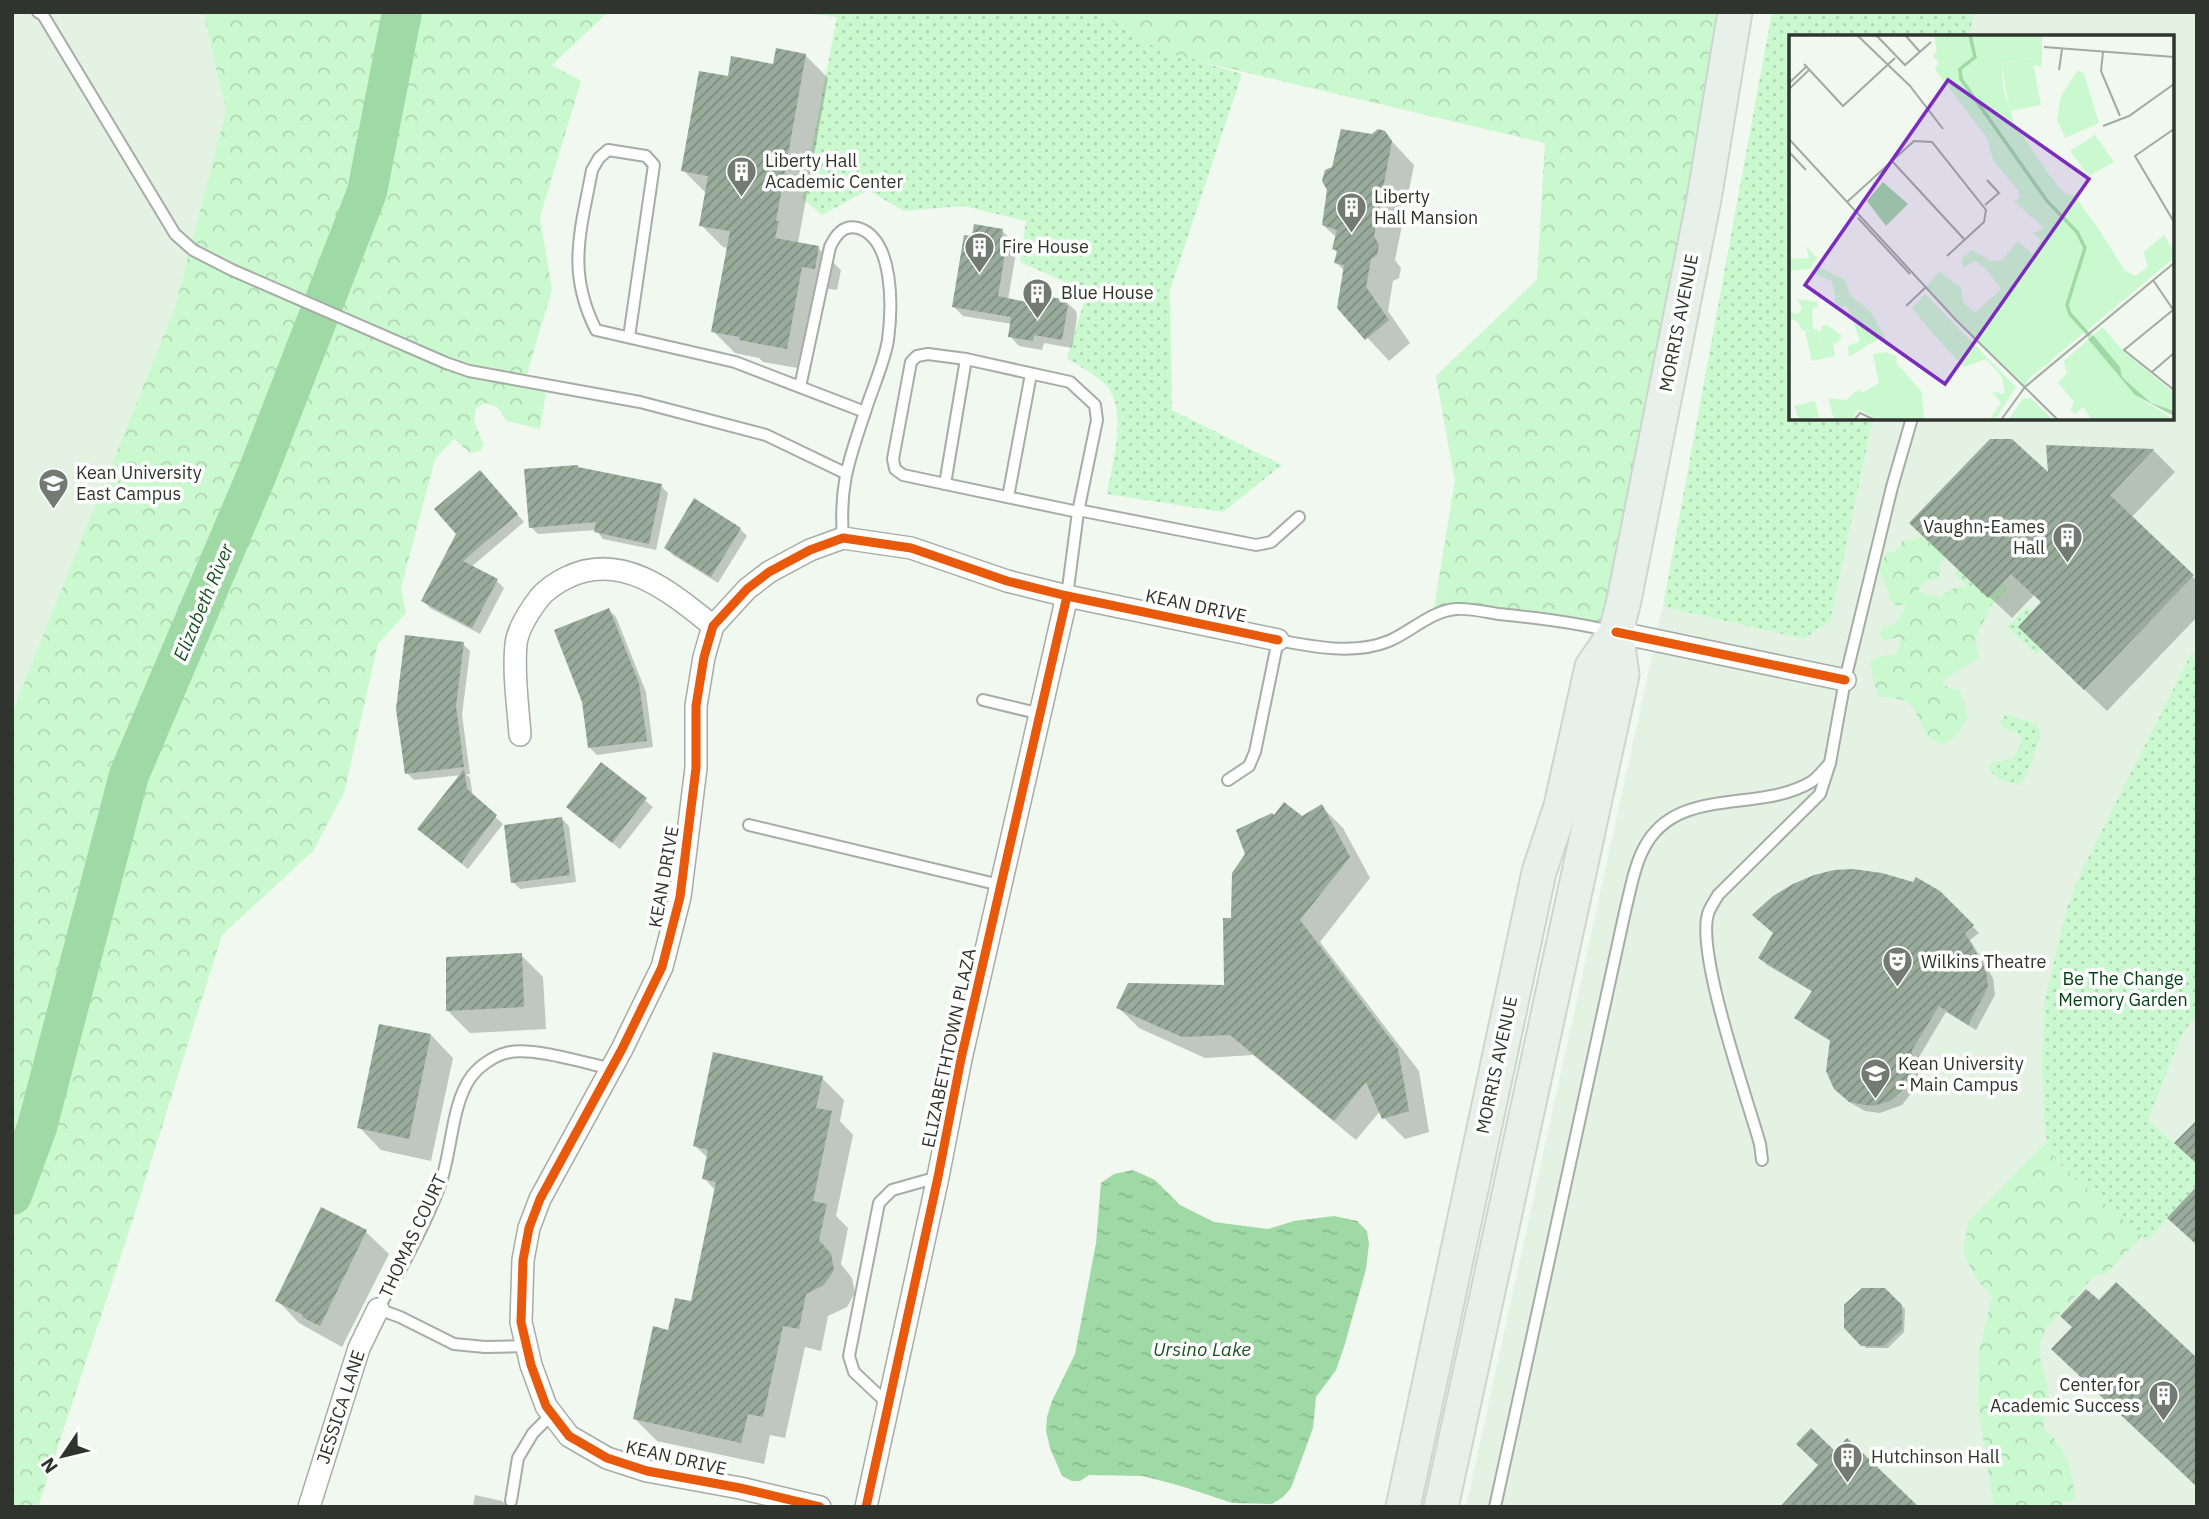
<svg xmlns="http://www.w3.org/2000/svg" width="2209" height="1519" font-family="'IBM Plex Sans',sans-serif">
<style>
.built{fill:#e3f2e3;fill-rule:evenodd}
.green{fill:url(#green-dots)}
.forest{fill:url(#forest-crowns)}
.water{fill:url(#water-ripples)}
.shadow{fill:#0003}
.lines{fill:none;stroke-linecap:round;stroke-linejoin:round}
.river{stroke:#9fd9a5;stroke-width:40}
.building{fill:url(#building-hatch)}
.service-casing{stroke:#a6aca6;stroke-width:14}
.minor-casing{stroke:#a6aca6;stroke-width:24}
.primary-casing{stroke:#d0d4d0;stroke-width:37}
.service{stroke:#fdfefd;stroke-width:10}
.minor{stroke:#fdfefd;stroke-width:21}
.primary{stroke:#e8f1e9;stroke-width:33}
.cycleway-casing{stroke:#fff;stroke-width:13}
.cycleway{stroke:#e8590c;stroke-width:9}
.labels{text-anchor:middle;stroke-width:7;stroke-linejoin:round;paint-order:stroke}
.poi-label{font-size:18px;fill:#2f342f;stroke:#fff;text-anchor:start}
.street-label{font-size:18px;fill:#2f342f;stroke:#fff}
.park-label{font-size:18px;fill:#044114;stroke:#fff}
.water-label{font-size:19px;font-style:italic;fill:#195123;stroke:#fff}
.inset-river{fill:none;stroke:#9fd9a5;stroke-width:3.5}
.inset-road{fill:none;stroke:#a3aaa3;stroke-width:2}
.view{fill:#7b2cbf;fill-opacity:0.15;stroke:#7b2cbf;stroke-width:3.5}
.inset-edge{fill:none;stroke:#2f342f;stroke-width:3.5}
</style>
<defs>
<pattern id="green-dots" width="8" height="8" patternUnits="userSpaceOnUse" patternTransform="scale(1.75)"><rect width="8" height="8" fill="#cbf9cf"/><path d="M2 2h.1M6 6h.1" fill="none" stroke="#afd6b2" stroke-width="1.8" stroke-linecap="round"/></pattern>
<pattern id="forest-crowns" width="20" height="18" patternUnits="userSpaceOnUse" patternTransform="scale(1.75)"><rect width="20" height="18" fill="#cbf9cf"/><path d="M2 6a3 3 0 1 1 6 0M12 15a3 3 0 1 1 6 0" fill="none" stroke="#afd6b2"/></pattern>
<pattern id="water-ripples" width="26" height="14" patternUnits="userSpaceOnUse" patternTransform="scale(1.75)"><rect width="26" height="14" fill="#9fd9a5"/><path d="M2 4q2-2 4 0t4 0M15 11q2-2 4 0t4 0" fill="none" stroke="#89bb8e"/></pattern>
<pattern id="building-hatch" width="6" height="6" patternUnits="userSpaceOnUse" patternTransform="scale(1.75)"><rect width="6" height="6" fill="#99ab9b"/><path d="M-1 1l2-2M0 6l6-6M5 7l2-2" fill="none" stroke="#7d8c7f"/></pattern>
</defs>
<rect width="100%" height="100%" fill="#f0f8f0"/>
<g class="built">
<path d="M12,12h191l23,99 -51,196 -163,406z"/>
<path d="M1772,12h425v1495h-731l198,-906zM1791,37h381v381h-381z"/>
</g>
<g class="green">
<path d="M793,12h942l-278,597 -24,6 22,-134 -19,-105 101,-96 8,-137 -352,-83 49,14 -72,216 2,120 110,55 -59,47 -116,-18c5,-30 23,-87 -3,-111 -11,-10 -26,-17 -37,-25l20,-66 -67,-30 6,-41 -63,-15 -59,5 -36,-21 -46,25 -20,-17 35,-181z"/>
<path d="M1772,12h202l-5,25h-178v381h82l-43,203 -26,18 -139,-32 -1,-6z"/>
<path d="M1959,570l43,13 6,5 -18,19 -35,-33z"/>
<path d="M2027,607l5,4 -14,16 24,22 -5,6 -30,-28z"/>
<path d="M2192,652l5,17v344l-17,25 -32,82 49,44v22l-50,55 -69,-59 -23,-23 -5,-10 -5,-15 -3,-71 3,-64 22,-91 17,-42z"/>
<path d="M2005,714l32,10 4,11c-9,16 -8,38 -22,50 -12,-2 -25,-6 -31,-17l4,-6c19,-1 21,-2 30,-20l-4,-8 -16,-7 -2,-4z"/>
</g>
<g class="forest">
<path d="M203,12h405l-56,53 29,16 -41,136 12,72 -27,92 22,4 -7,44 -33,-8 -10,-14 -12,-4 -9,5 -2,13 10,24 -4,6 -10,2 -16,-14 -19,20 -34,129 5,25 -28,31 -34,149 -31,58 -91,84 -89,284 -95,288h-26v-794l163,-406 51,-196z"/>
<path d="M1098,12h637l-119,620 -159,-23 -24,6 22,-134 -19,-105 101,-96 9,-137 -383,-91z"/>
<path d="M1927,534l20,23 -8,8 2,7 -4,7c-10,0 -16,5 -19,13l22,5 11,-8 24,-4 16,15c0,16 -15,27 -15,42 0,6 3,10 4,16l-37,22v5l17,6 8,27 -13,19 -12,8c-27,-8 -21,-39 -40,-45 -6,-2 -16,-2 -23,-3 -6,-9 -8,-25 -10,-36l8,-4 17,-3c5,-6 6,-10 4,-17l-15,4 -4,-6 2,-7 13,-4 13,-21 -12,3 -7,-7c1,-13 -10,-21 -11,-35l12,-13 4,1 6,-5 2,-6 14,-2z"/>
<path d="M2048,1143l7,16 10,11 77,66 -36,38 -11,1 -49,54c-15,27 1,39 2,66 0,11 -3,22 -5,33 25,20 29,43 33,73h-12l-3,6h-67l-16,-101 1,-55 13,-54 -13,-15 -16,-28 5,-32 72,-74z"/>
</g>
<path class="water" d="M1133,1170l22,10 25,25 34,17 54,7 26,-8 40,-5 23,5 10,10 2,13 -3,25 -22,78 -8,23 -20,27 -3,31 -22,60 -8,9 -11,7 -40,-1 -51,-17 -38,-10 -54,-1 -9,6h-8l-10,-5 -12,-28 -4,-17 1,-14 5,-16 23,-47 21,-111 5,-60 13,-9z"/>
<g class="shadow">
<path d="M806,56l22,22 -30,165 20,5 23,22 -4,20 -13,-2 -15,82 -46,-8 -4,-4 -24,-5 -22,-22 15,-83 -5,-1 -22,-22 5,-32 -23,-23 46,-92z"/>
<path d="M1384,133l30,32 -19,95 6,8 -2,10 -6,3 -5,30 22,32 -21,18 -50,-54 6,-36 -9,-8 2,-10 -4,-5 3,-10 -14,-13 49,-90z"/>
<path d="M1002,231l10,9 -2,8 6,5 -8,47 25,5 33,-3 10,9 1,6 -5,31 -28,-5 -2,7 -23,-4 -9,-10 2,-12 -49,-8 -10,-10 20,-68z"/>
<path d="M2047,447l106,3 22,22 -44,46 66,63v36l-90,94 -65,-62 1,-46 -9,-8 -22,23 -78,-73 116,-69z"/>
<path d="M580,469l81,17 7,7 -12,57 -53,-11 -7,-9 -58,4 -7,-7z"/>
<path d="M486,479l38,43 -53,45 26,14 7,7 -24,46 -50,-26 -7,-8z"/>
<path d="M740,529l7,7 -29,47 -45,-28 -7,-7z"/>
<path d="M609,610l7,7 30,75 7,55 -56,8 -7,-7z"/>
<path d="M463,644l7,7 -8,64 8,59h-4l4,4 3,19 30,27 -35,45 -41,-33 35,-61 -48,5 -7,-7z"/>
<path d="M601,765l52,42 -33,42 -52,-42z"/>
<path d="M1322,807l21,21 27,50 -50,64 99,129 10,61 -24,7 -21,-21 -3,-8 -25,30 -103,-85 -48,3 -66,-30 -21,-21 107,-20 8,-67 68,-102z"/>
<path d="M562,819l7,7 7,56 -56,7 -7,-7z"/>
<path d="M1939,892l40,41 -9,7 23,38 2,17 -19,35 -30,-18 -27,45 -2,29 -15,19 -22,8 -15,-2 -14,-8 -8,-8 -11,-53 -28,-17 -7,-7 16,-26 -46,-27 -7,-7z"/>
<path d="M521,955l22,22 3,52 -76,4 -22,-22z"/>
<path d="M431,1035l22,23 -22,103 -50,-11 -22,-23z"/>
<path d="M822,1078l22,22 -4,21 13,14 -17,81 12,12 -7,36 11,14 3,15 -8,14 -19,9 -7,35 -16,-4 -20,91 -15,-3 -6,29 -107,-23 -22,-22 35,-87 22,-29 24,-112 -12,-13 4,-20 -13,-12z"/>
<path d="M322,1209l44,23 23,22 -47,93 -43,-24 -22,-23z"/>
<path d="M1884,1289l21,20 -1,23 -16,16h-22l-20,-21z"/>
<path d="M475,1495l27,6 6,6h-35z"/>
</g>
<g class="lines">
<path class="river" d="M12,1195l25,-68 92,-352 128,-301 110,-282 35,-180"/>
</g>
<g class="building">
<path d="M776,48l30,6 -30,167h3l-4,17 44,8 -4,23 -13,-2 -15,82 -48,-9 1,-3 -29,-5 19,-101 -31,-5 9,-50 -27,-5 18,-100 29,5 3,-20 42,8z"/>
<path d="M1341,129l31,5 6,-5 7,2 7,10 -18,95 5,9 -2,10 -6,4 -5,28 23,33 -24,20 -28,-32 7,-43 -10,-2 3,-12 -5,-2 5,-19 -15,-5 5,-35 -5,-9 3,-11 7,-3z"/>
<path d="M974,224l29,5 -2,12 6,1 -9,54 33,7 2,-9 34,6 -1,5h2l-6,35 -28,-5 -1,6 -25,-4 3,-20 -59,-10 12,-72 8,1z"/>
<path d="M1990,439h22l36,33 -2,-27 108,4 -44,46 84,80 -110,115 -66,-63 23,-25 -30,-28 -23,24 -79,-75z"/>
<path d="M578,465v2l84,17 -13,60 -55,-12 2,-10 -67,6 -5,-59z"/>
<path d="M480,470l38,44 -55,47 35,18 -26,49 -51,-27 35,-67 -22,-25z"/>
<path d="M694,498l47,30 -30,49 -47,-29z"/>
<path d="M609,608l30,75 8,58 -59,7 -6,-46 -28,-72z"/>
<path d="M405,635l59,7 -8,64 8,61 -59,7 -9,-65z"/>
<path d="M601,762l46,36 -35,45 -46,-36z"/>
<path d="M464,769l3,20 30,26 -36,48 -44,-34z"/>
<path d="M1284,802l18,14 20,-12 28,53 -50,63 98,129 11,62 -27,8 -16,-37 -32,39 -104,-86 -48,2 -66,-29 12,-25 96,2 -1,-67h8l1,-45 13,-19 -9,-24 36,-17 2,2z"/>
<path d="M562,817l8,58 -59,8 -7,-58z"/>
<path d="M1853,869l29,4 31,9 3,-5 24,14 34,34 -9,8 21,37 2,17 -20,38 -29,-19 -27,44v21l-6,16 -16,14 -18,5 -23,-4 -15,-13 -8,-18 4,-31 -36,-22 18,-27 -54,-33 15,-25 -21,-18 21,-19 20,-12 21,-9 20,-5z"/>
<path d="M522,953l2,54 -78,4v-54z"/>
<path d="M379,1024l52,10 -22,105 -52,-11z"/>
<path d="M713,1052l110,24 -7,32 16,3 -19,90 14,3 -8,36 12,14 3,16 -10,15 -18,9 -7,35 -16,-3 -20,91 -15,-3 -7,29 -108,-24 20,-93 15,4 7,-32 16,3 25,-119 -14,-3 6,-29 -15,-4z"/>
<path d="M2197,1120v44l-23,-21z"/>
<path d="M2197,1186v59l-30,-27z"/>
<path d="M321,1207l46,23 -47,96 -18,-9 1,-2 -28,-14z"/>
<path d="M2116,1282l81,76v129l-146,-138 21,-22 -12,-11 26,-27 13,11z"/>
<path d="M1862,1288h23l17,17v24l-18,17h-23l-17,-18v-23z"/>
<path d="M1811,1428l24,23 12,-13 72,69h-139l38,-42 -22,-21z"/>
</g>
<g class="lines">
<defs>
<g id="service">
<path d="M38,12l5,3 132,219 18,16 39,20 214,93 23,8 171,31 126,33 79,38"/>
<path d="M629,337l25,-172 -8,-9 -38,-6 -9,8 -7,12c-11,60 -26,101 4,160l139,32 130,50c-16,48 -26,73 -22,126"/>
<path d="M800,387l30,-140c5,-11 13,-23 28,-19 37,11 34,82 30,112 -4,24 -16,49 -23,72"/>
<path d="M945,484l21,-125"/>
<path d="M1008,497l23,-123"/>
<path d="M1078,510l178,35 15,-3 28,-25"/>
<path d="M1067,596l11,-84 19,-92 -2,-15 -25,-23 -104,-23 -38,-5 -11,2 -6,6 -18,97 2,10 8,6 175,37"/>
<path d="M983,700l58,14"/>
<path d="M1228,780l21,-14 6,-14 23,-112c35,7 77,15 111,1 23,-10 42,-30 67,-32 14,-1 30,3 43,5 37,4 74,8 111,17"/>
<path d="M749,825l251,60"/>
<path d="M1762,1160l-2,-16c-13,-46 -64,-190 -52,-230 2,-7 7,-13 10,-19l102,-101 10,-31 15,-83 47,-193 20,-69"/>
<path d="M526,1346l-41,1 -31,-3 -54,-27 -22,-8c22,-38 47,-83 62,-124 12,-33 11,-80 31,-108 8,-11 23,-21 35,-24 25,-7 79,10 106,16"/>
<path d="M888,1404l-34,-32 -5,-16 30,-153 13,-13 46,-13"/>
<path d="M511,1501l7,-43 15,-25 19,-19"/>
<path d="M1495,1507l131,-600c5,-19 8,-40 17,-57 32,-66 115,-36 168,-68 7,-4 13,-13 19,-19"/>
</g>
<g id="minor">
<path d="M1616,632l229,48"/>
<path d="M520,735c-2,-30 -7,-61 -4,-91 2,-17 14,-34 24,-47 7,-8 16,-14 26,-19 55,-28 105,14 147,48"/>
<path d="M309,1507l50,-159 19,-39"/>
<path d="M820,1507l-80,-19 -93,-17 -40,-13 -38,-22 -23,-30 -15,-41 -10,-43 2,-62 6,-32 11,-29 82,-150 40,-82 18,-70 16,-129v-62l8,-49 9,-31 34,-37 22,-17 41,-22 33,-12 68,10 96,33 60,15 211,44"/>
<path d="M866,1507l72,-330 23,-118 106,-463"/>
</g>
<g id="primary">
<path d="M1403,1507l136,-635 22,-66 31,-139 24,-35 8,-32 80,-401 31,-187"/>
<path d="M1441,1507l181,-832 -6,-43"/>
</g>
</defs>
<use href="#service" class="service-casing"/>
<use href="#minor" class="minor-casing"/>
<use href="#primary" class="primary-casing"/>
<use href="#service" class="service"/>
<use href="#minor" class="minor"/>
<use href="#primary" class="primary"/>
<defs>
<g id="cycleway">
<path d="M1616,632l229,48"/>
<path d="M820,1507l-80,-19 -93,-17 -40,-13 -38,-22 -23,-30 -15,-41 -10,-43 2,-62 6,-32 11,-29 82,-150 40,-82 18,-70 16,-129v-62l8,-49 9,-31 34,-37 22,-17 41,-22 33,-12 68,10 96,33 60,15 211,44"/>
<path d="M866,1507l72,-330 23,-118 106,-463"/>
</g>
</defs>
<use href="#cycleway" class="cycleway-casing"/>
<use href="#cycleway" class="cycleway"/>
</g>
<defs>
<symbol id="building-pin" viewBox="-11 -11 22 30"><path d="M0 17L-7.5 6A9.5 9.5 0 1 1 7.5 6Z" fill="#737973" stroke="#fff"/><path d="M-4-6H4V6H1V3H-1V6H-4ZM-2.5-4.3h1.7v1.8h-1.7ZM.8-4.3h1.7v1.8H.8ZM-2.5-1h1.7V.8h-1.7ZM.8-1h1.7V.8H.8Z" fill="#fff"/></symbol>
<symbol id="university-pin" viewBox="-11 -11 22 30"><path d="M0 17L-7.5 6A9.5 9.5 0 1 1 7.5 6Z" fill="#737973" stroke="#fff"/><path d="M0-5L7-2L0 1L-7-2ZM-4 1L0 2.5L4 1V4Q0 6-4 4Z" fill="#fff"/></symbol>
<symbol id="theatre-pin" viewBox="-11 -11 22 30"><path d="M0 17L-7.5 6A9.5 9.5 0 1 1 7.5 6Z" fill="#737973" stroke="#fff"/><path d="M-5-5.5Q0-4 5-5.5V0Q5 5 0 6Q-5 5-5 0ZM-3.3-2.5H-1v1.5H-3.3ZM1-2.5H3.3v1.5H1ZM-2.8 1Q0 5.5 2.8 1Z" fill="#fff"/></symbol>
</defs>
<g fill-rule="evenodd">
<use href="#building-pin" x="724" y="154" width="35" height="47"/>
<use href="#building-pin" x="1334" y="190" width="35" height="47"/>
<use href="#building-pin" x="962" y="230" width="35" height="47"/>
<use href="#building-pin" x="1020" y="276" width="35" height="47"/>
<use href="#university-pin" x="36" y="466" width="35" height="47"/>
<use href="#building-pin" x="2050" y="520" width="35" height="47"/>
<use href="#theatre-pin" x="1880" y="944" width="35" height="47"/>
<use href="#university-pin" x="1858" y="1056" width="35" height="47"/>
<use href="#building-pin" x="2146" y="1378" width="35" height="47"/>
<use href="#building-pin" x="1830" y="1440" width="35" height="47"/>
</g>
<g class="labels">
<g class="poi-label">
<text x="765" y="167">Liberty Hall<tspan x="765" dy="21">Academic Center</tspan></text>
<text x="1374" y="203">Liberty<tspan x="1374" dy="21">Hall Mansion</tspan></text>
<text x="1002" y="253">Fire House</text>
<text x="1061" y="299">Blue House</text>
<text x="76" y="479">Kean University<tspan x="76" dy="21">East Campus</tspan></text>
<text x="2045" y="533" text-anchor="end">Vaughn-Eames<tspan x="2045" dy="21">Hall</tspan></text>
<text x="1921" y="968">Wilkins Theatre</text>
<text x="1898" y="1070">Kean University<tspan x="1898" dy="21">- Main Campus</tspan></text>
<text x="2140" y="1391" text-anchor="end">Center for<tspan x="2140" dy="21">Academic Success</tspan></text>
<text x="1871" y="1463">Hutchinson Hall</text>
</g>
<g class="street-label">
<text transform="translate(1679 323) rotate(-79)" y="6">MORRIS AVENUE</text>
<text transform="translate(1196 606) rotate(12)" y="6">KEAN DRIVE</text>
<text transform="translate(664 877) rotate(-80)" y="6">KEAN DRIVE</text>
<text transform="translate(949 1048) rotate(-78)" y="6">ELIZABETHTOWN PLAZA</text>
<text transform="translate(1497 1065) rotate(-78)" y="6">MORRIS AVENUE</text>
<text transform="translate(413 1236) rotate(-65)" y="6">THOMAS COURT</text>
<text transform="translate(341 1407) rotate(-72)" y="6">JESSICA LANE</text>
<text transform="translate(676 1458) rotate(13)" y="6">KEAN DRIVE</text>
</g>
<g class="park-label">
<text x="2123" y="985">Be The Change<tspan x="2123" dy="21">Memory Garden</tspan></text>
</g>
<g class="water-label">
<text transform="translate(203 602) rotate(-67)" y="7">Elizabeth River</text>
<text x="1202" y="1356">Ursino Lake</text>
</g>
</g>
<g transform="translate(1789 35)">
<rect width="385" height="385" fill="#f0f8f0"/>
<path d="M145,0h108l-41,29 2,25 11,34 35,52 15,18 11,4 22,30 28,44 11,5 12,-9 -5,-15 21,-17 10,16v7l-146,121 -3,8 -100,-99 14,-16 22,16 2,15 12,10 26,-24 -15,-20 -11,-8 -12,7 -1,-9 9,-9 20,11 11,-1 16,-19 15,14 8,-15 -7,-7 10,-5 -30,-27 6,-3 -2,-8 -25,-30 -5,-21 -53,-70 4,-6 -6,-7 4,-5zM306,100l19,27 -25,14 -19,-25zM136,259l91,93 -21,33h-6l12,-17 -9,-11 13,2 -3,-17 -16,-18 -22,8 -29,-31 -23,-28zM60,260l22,17 15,28 -8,-1 -29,18 -1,-11 12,-5 -9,-27 -5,-8 -9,2 -3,-10zM314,292l19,23 52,43v18l-23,-8 -30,-27 -1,-9 -27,-32zM300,304l46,56 39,25h-58l-37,-49 -6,-4 -7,5 -2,-11zM234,363h8l22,22h-45zM26,366l4,16 -20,3 -5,-14z" fill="#cbf9cf"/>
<path d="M145,0h108v32l-9,-2 -2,-7 -30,6 2,25 11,34 35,52 15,18 11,4 22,30 28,44 11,5 7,-6 6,8 -25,22 -12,-11 -9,6 -7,-13 -12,9 -1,14 18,-10 12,14 -11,8 -14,-4 7,11 -16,13 -17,-24 -6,21 6,18h-16l5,9 -23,18 -3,8 -100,-99 14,-16 22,16 2,15 12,10 34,-30 15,-6 2,8 -16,22 3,14 -14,16v6l16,8 31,-54 -5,-7 5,-9 3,-44 -2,-10 -33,-26 6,-3 -2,-8 -25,-30 -5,-21 -53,-70 4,-6 -6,-7 4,-5zM289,35l6,4 15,49 -34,15 -8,-19 4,-23zM17,211l11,12 -7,11 -19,2 -2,-12 20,-1zM26,230l30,15 5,15 -15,2 -3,-16 -17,-7zM8,264l20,3 1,5 -6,2 1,21 -11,1 -4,-9 -9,-4v-7l9,3 4,-5zM38,290l15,11 -5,7 -16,2 -2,-10 3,-9zM97,317l10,4 1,8 25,28 2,28h-46l-20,-11 -7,11h-17l-6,-22 18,2 13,-11 3,4 17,-10 -6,-29zM284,331l6,5 37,49h-24l-9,-13 -8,7 -5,-5 4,-7 -16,-19z" fill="#cbf9cf"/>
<path d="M243,23l9,47 -31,6 -9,-47zM29,294l3,15 12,-2 2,14 -23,5 -7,-29z" fill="#cbf9cf"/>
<path d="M94,147l25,22 -22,22 -19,-25zM304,300l27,32 2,10 29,26 23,8v5l-39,-21 -47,-56z" fill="#9fd9a5"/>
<path class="inset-river" d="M181,0l5,22 -15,12 1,10 86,122 30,31 8,16 -18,57 3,9 20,22"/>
<path class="inset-road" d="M68,0l53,51 33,43M87,0l29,30 26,-23M116,0l15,17M255,12l130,10M314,17l-2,19 19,45M15,29l39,42 52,-48M270,35l3,-21M0,48l17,-16M0,54l20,-19M314,91l26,-10 45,-32M385,94l-39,27 39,66M0,104l167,181 102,100M0,117l17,18M103,126l72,78M58,167l67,-61 18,1 54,68 -2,12 -37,34M196,170l14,-12 -12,-13M69,183l52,56M364,245l21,31M117,271l19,-18M384,275l-49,40 50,40M363,337l22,-19M65,385l6,-7 15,7M212,385l24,-33 149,-124"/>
<path class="view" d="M159,45l141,99 -144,205 -140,-99z"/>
<rect width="385" height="385" class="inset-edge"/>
</g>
<rect width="2209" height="1519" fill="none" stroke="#2f342f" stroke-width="28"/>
<g transform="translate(63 1456) rotate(235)" stroke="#ffffff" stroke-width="5" paint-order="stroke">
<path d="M0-5L12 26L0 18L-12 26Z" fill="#2f342f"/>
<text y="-10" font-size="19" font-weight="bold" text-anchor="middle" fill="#2f342f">N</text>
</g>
</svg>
